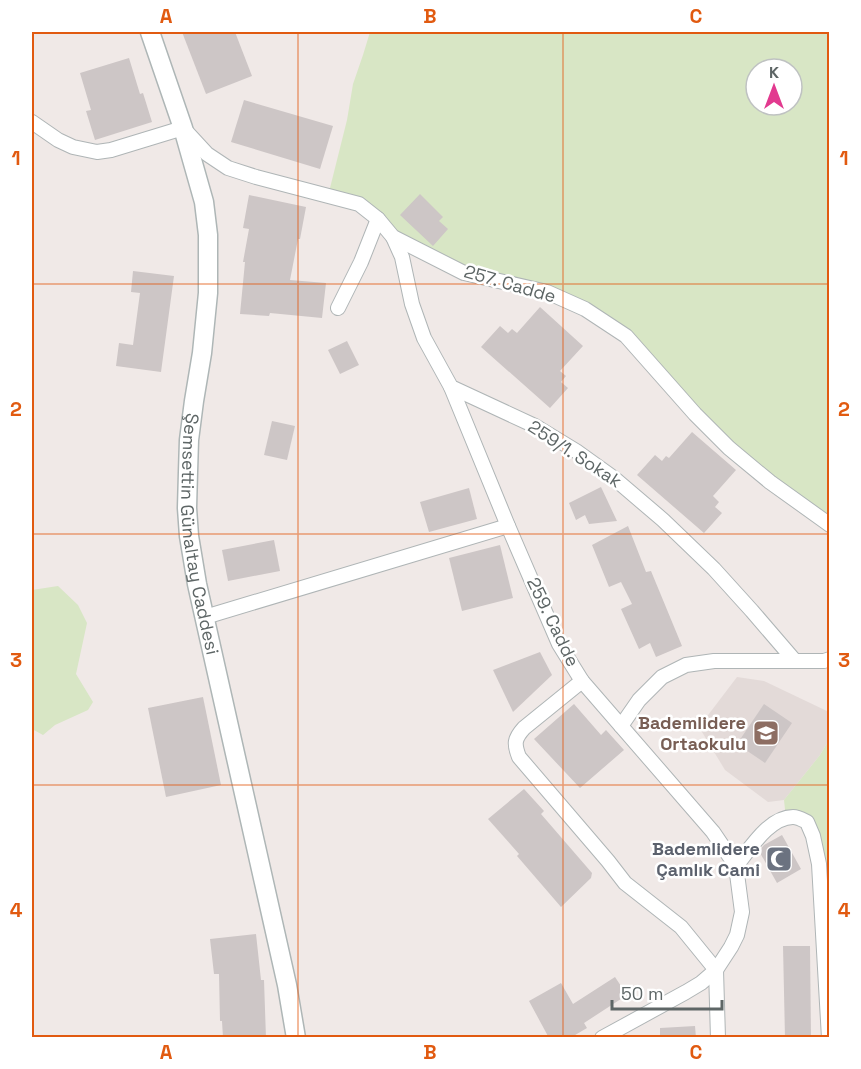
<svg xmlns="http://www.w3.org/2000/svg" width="861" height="1069" font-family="'Space Grotesk',sans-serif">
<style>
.education{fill:#e3dad8}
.green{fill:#d8e6c5;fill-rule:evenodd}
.building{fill:#cdc6c6}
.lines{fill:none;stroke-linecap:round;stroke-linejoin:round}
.street-casing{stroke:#afb5b6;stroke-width:16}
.secondary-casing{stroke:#aeb6b6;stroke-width:21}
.street{stroke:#fff;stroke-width:14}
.secondary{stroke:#fff;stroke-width:18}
.grid{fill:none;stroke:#e15a10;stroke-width:1.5;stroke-opacity:0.55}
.labels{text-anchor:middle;stroke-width:5;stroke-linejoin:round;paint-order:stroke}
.street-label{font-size:18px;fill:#5e6666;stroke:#fff}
.education-label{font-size:18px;font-weight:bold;fill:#785e54;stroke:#fff;text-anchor:end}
.worship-label{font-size:18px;font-weight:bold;fill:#5b616d;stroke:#fff;text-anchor:end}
.neatline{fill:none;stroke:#e15a10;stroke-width:2}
.grid-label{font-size:20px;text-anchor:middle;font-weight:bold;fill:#e15a10}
</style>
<rect width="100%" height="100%" fill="#f0e9e7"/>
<path class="education" d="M737,677l27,4 65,31v28l-9,15 -36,45 -16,2 -43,-32 -26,-43z"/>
<g class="green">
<path d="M370,32h459v493l-59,-43 -116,-115 -69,-58 -121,-36 -71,-36 -15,-18 -50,-23 19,-76 6,-36 10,-29zM756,69h36v36h-36z"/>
<path d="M58,586l20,19 9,18 -11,51 17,28 -5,8 -33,15 -12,10 -11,-6v-139z"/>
<path d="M829,740v297l-10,-173 -12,-42 -21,-3 -2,-19 36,-45z"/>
</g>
<g class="building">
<path d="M182,32h53l17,44 -46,18z"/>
<path d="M129,58l11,36 3,-1 9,29 -57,18 -9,-29 5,-1 -11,-37z"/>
<path d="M244,100l89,26 -13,43 -89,-27z"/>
<path d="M420,194l23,23 -4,4 9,8 -15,17 -33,-31z"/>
<path d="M249,195l57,12 -6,32h-2l-8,41 36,3 -4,35 -52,-5 -1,3 -29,-2 5,-52h-2l6,-33 -6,-1z"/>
<path d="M133,271l41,5 -13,96 -45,-6 3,-23 14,2 7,-52 -9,-1z"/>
<path d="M540,307l43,39 -23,25 6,5 -5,6 7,6 -18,20 -69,-61 19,-21 8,7 4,-4 5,4z"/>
<path d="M347,341l12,24 -19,9 -12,-24z"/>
<path d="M272,421l23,5 -8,34 -23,-5z"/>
<path d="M692,432l44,38 -23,26 6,6 -4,5 7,6 -18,20 -67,-58 18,-20 7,6 4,-5 3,2z"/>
<path d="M601,487l16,34 -28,3 -4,-9 -9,5 -7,-17z"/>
<path d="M469,488l8,31 -48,13 -9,-30z"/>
<path d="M628,526l18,46 5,-1 31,75 -26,11 -6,-14 -11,6 -18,-40 11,-5 -11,-22 -12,5 -17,-42z"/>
<path d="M274,540l6,31 -52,10 -6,-31z"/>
<path d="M500,545l13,53 -51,13 -13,-53z"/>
<path d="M540,652l12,23 -39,37 -20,-42z"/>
<path d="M203,697l18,88 -55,12 -18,-89z"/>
<path d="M574,704l27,31 5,-5 18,20 -44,38 -46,-49z"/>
<path d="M764,704l28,19 -27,40 -28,-19z"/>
<path d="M524,789l20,22 -3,3 51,59 -1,5 -30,29 -44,-51 2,-2 -31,-35z"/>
<path d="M782,835l19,34 -24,14 -18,-32 5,-6z"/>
<path d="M256,934l5,46h3l2,58h-43l-1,-17h-2l-1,-47h-5l-4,-35z"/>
<path d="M783,946h27l1,92h-26z"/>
<path d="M615,977l12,18 -43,28 3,5 -17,10h-21l-20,-37 32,-18 12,21z"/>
<path d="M695,1026l1,12h-36v-10z"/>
</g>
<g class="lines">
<defs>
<g id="street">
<path d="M32,122l26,18 15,7 24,5 14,-2 72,-22 24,26 21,14 28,9 103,27 19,15 15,18 71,36 83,19 38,17 41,27 69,78 34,34 41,34 60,43"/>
<path d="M393,237l9,20 10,47 12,34 27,49 84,39 41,25 39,28 48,41 51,49 38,42 43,50"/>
<path d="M338,308l23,-46 17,-43"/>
<path d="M451,387l57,139 51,118 23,37 131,151 23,34c14,-17 33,-49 57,-49 5,0 10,3 14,5l6,14 6,28 10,174"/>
<path d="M205,617l303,-91"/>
<path d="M582,681l-58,47c-10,11 -10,16 -5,29l89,104 17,22 56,44 35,43"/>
<path d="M621,726l18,-26 23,-23 24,-12 28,-4h110l6,-2"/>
<path d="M716,970l2,68"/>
<path d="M602,1038l84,-46 15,-9 15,-13 15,-23 6,-12 5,-23 -6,-46"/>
</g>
<g id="secondary">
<path id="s1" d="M150,32l33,96 21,74 4,33v58l-6,60 -8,48 -5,39 -1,32 -1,36 2,28 8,48 90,401 9,53"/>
</g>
</defs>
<use href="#street" class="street-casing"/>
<use href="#secondary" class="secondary-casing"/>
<use href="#street" class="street"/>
<use href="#secondary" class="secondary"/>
</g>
<path class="grid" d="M298,32v1006M563,32v1006M32,284h798M32,534h798M32,785h798"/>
<defs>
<symbol id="school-square" viewBox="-11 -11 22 22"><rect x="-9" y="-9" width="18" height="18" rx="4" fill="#8d6e63" stroke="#fff"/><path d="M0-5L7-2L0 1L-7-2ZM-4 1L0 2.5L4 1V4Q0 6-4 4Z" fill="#fff"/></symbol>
<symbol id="mosque-square" viewBox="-11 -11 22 22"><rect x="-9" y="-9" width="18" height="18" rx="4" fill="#6b7280" stroke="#fff"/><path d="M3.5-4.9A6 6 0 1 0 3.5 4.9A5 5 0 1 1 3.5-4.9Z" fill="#fff"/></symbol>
</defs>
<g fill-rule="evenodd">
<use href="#school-square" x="751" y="718" width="30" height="30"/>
<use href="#mosque-square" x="764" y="844" width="30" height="30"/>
</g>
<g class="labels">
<g class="street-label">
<text transform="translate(510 284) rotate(16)" y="6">257. Cadde</text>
<text transform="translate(575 454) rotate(33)" y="6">259/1. Sokak</text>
<text dy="6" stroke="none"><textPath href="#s1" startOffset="513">Şemsettin Günaltay Caddesi</textPath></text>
<text transform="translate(553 622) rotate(64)" y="6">259. Cadde</text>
</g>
<g class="education-label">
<text x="746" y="729">Bademlidere<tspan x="746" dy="21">Ortaokulu</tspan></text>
</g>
<g class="worship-label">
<text x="760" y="855">Bademlidere<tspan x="760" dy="21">Çamlık Cami</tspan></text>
</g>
</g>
<rect width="861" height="1069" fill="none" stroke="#ffffff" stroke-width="66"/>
<g transform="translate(774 87)"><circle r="28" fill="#ffffff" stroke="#bfc2c2" stroke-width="1.5"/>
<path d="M0-4.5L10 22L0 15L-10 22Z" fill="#e23a8f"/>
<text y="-9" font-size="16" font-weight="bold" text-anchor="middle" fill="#5e6666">K</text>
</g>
<path d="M612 1000v9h110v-9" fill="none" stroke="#5e6666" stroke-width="3"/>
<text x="621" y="1000" font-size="18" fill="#5e6666" stroke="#ffffff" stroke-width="4.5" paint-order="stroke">50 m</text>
<rect x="33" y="33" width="795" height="1003" class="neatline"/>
<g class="grid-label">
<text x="166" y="23">A</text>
<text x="430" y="23">B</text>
<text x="696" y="23">C</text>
<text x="16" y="165">1</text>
<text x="844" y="165">1</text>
<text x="16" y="416">2</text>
<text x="844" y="416">2</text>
<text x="16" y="667">3</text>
<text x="844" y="667">3</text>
<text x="16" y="917">4</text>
<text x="844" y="917">4</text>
<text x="166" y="1059">A</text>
<text x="430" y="1059">B</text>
<text x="696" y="1059">C</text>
</g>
</svg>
